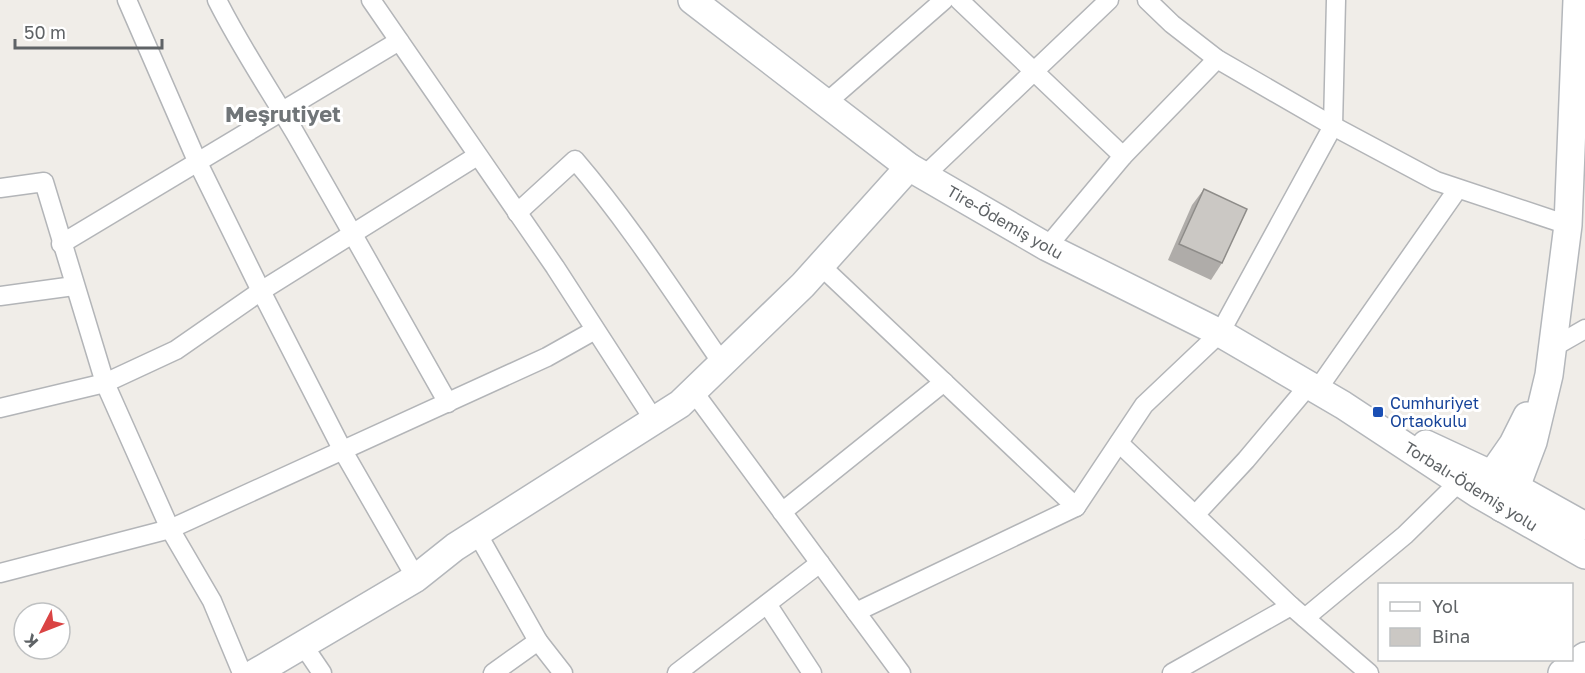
<svg xmlns="http://www.w3.org/2000/svg" width="1585" height="673" font-family="'Golos Text',sans-serif">
<style>
.lines{fill:none;stroke-linecap:round;stroke-linejoin:round}
.street-casing{stroke:#b3b5b8;stroke-width:21}
.secondary-casing{stroke:#b4b7bb;stroke-width:30}
.street{stroke:#fff;stroke-width:18}
.secondary{stroke:#fff;stroke-width:27}
.wall{fill:#afaca9}
.building{fill:#cbc8c4;stroke:#8e8c89;stroke-width:1.5}
.transit-dot{fill:#1a4fb4;stroke:#fff;stroke-width:2}
.labels{text-anchor:middle;stroke-width:6;stroke-linejoin:round;paint-order:stroke}
.street-label{font-size:16px;fill:#5f6366;stroke:#fff}
.transit-label{font-size:16px;fill:#164399;stroke:#fff;text-anchor:start}
.district-label{font-size:22px;font-weight:bold;fill:#707578;stroke:#fff}
</style>
<rect width="100%" height="100%" fill="#f0ede8"/>
<g class="lines">
<defs>
<g id="street">
<path d="M127,0l70,161 64,130 82,160 73,127"/>
<path d="M217,0c23,46 52,89 78,133 52,90 102,180 153,270"/>
<path d="M371,0l184,267 99,153"/>
<path d="M959,0l164,156"/>
<path d="M1147,0l25,24 45,35 116,67 103,55 132,44"/>
<path d="M826,103l118,-103"/>
<path d="M924,176l185,-176"/>
<path d="M0,188l44,-6 61,201 65,146 42,72 30,72"/>
<path d="M517,213l58,-53c54,63 100,135 147,203"/>
<path d="M61,244l338,-203"/>
<path d="M1047,247l76,-91 94,-97"/>
<path d="M821,266l255,241"/>
<path d="M0,296l74,-10"/>
<path d="M1552,348l33,-19"/>
<path d="M1317,390l140,-200"/>
<path d="M693,391l208,282"/>
<path d="M0,408l105,-25 71,-33 85,-59 216,-135"/>
<path d="M1119,443l172,163"/>
<path d="M782,512l162,-130"/>
<path d="M1195,515l51,-55 63,-75"/>
<path d="M477,533l61,108 -45,32"/>
<path d="M0,573l170,-44 377,-172 48,-27"/>
<path d="M767,604l45,69"/>
<path d="M856,612l220,-105 68,-102 76,-72 113,-207 3,-126"/>
<path d="M1305,618l100,-83 54,-53"/>
<path d="M538,641l25,32"/>
<path d="M303,645l19,28"/>
<path d="M677,673l143,-110"/>
<path d="M1172,673l119,-67 78,67"/>
</g>
<g id="secondary">
<path d="M692,0l217,167 138,80 173,86 123,72 135,89 107,61"/>
<path d="M1426,444l71,33 88,49"/>
<path d="M1483,487l30,-43 14,-28"/>
<path d="M1502,508l14,-21 17,-45 16,-67 19,-150 9,-225"/>
<path d="M255,673l161,-95 39,-31 225,-143 123,-119 106,-118"/>
<path d="M1562,673l23,-17"/>
</g>
</defs>
<use href="#street" class="street-casing"/>
<use href="#secondary" class="secondary-casing"/>
<use href="#street" class="street"/>
<use href="#secondary" class="secondary"/>
</g>
<path class="wall" d="M1204,189l18,74 -11,17 -43,-20 24,-55z"/>
<path class="building" d="M1204,189l43,20 -25,54 -43,-19z"/>
<rect class="transit-dot" x="1372" y="406" width="12" height="12" rx="3"/>
<g class="labels">
<g class="street-label">
<text transform="translate(1005 222) rotate(30)" y="6">Tire-Ödemiş yolu</text>
<text transform="translate(1471 486) rotate(32)" y="6">Torbalı-Ödemiş yolu</text>
</g>
<g class="transit-label">
<text x="1390" y="409">Cumhuriyet<tspan x="1390" dy="18">Ortaokulu</tspan></text>
</g>
<g class="district-label">
<text x="283" y="122">Meşrutiyet</text>
</g>
</g>
<rect x="1378" y="583" width="195" height="78" fill="#ffffff" stroke="#bfc1c2" stroke-width="1.5"/>
<rect x="1390" y="602" width="30" height="9" fill="#ffffff" stroke="#bfc1c2" stroke-width="1.5"/>
<text x="1432" y="613" font-size="18" fill="#5f6366">Yol</text>
<rect x="1390" y="628" width="30" height="18" fill="#cbc8c4" stroke="#bfc1c2" stroke-width="1.5"/>
<text x="1432" y="643" font-size="18" fill="#5f6366">Bina</text>
<g transform="translate(42 631) rotate(228)"><circle r="28" fill="#ffffff" stroke="#bfc1c2" stroke-width="1.5"/>
<path d="M0-4.5L10 22L0 15L-10 22Z" fill="#da4444"/>
<text y="-9" font-size="16" font-weight="bold" text-anchor="middle" fill="#5f6366">K</text>
</g>
<path d="M15 39v9h147v-9" fill="none" stroke="#5f6366" stroke-width="3"/>
<text x="24" y="39" font-size="18" fill="#5f6366" stroke="#ffffff" stroke-width="4.5" paint-order="stroke">50 m</text>
</svg>
